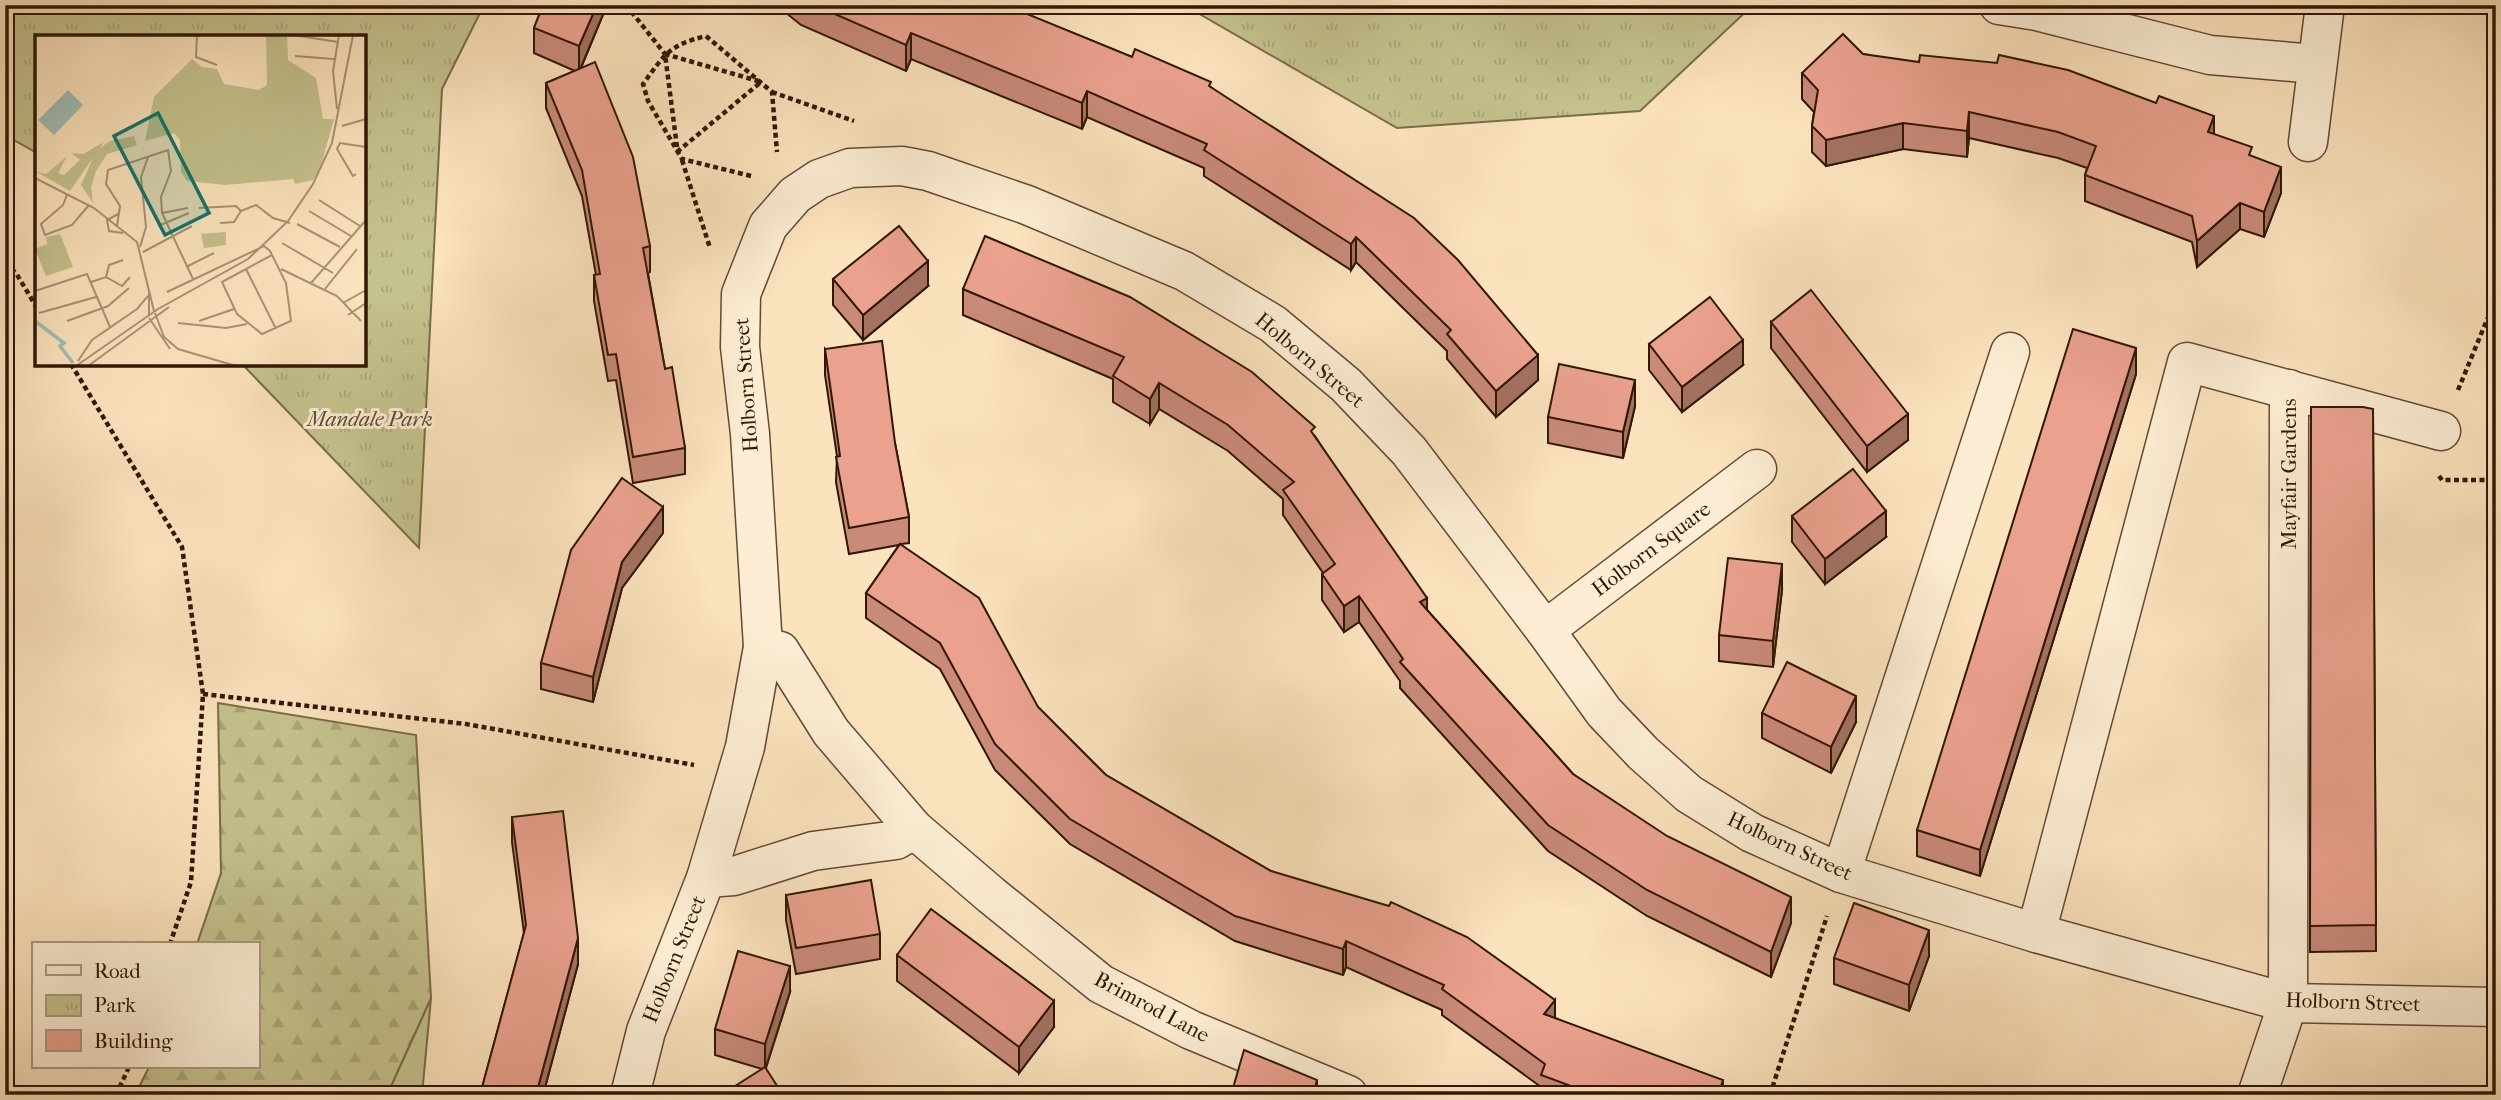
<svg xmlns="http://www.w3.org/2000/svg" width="2501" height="1100" font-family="'IM FELL French Canon',serif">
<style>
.grass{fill:#c4c28d;stroke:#7a6d48;stroke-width:2}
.forest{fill:url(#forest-firs);stroke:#7a6d48;stroke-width:2}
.park{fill:url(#park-tufts);stroke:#7a6d48;stroke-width:2}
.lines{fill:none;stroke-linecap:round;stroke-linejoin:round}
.minor-casing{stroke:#624b32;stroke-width:41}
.path{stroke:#2f1804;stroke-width:4.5;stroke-dasharray:5 3.5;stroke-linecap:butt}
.minor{stroke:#fcedd4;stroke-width:38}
.wall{fill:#c98a7a;stroke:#2f1804;stroke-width:2}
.shaded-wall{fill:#a47163;stroke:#2f1804;stroke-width:2}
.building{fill:#eaa18e;stroke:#2f1804;stroke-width:2}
.labels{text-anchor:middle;stroke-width:6;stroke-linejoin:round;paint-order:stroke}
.street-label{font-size:21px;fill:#2f1804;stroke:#fcedd4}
.park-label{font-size:21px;font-style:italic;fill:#5c4b2d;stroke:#fcedd4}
.inset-river{fill:none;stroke:#9fbdb6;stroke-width:3.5}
.inset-road{fill:none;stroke:#a99273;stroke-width:2}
.view{fill:#0f766e;fill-opacity:0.15;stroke:#0f766e;stroke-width:3.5}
.inset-edge{fill:none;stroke:#2f1804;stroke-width:3.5}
</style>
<defs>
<pattern id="forest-firs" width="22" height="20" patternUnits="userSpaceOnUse" patternTransform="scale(1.75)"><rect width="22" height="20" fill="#c4c28d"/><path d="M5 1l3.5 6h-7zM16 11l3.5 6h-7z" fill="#a9a678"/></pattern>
<pattern id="park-tufts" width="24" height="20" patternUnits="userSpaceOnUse" patternTransform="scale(1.75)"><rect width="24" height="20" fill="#c4c28d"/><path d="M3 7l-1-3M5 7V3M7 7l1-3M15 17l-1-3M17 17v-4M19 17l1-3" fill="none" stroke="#a9a678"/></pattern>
</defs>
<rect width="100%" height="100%" fill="#fbe3bd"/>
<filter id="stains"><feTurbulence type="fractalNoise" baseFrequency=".00286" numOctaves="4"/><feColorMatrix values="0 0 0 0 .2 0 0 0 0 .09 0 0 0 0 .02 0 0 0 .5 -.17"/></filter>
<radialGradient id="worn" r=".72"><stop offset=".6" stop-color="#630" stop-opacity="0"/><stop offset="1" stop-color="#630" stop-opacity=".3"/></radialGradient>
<path class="grass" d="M431,998l-9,97h-35z"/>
<path class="forest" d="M218,703l198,32 15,263 -44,97h-252l14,-28h108v-123h-60l24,-71z"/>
<g class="park">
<path d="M5,5h479l-42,84 -23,459 -177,-184h122v-327h-327v116l-32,-18z"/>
<path d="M1184,5h569l-113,106 -243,17z"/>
</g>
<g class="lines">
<defs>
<g id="minor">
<path d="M1999,5l38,6 173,44 106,9"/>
<path d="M2308,142l17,-137"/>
<path d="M1545,630l212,-161"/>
<path d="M763,647l17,4 51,81 83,97 77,66 110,89 90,46 157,65"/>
<path d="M1841,873l169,-521"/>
<path d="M706,878l28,-2 79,-25 83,-11 18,-11"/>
<path d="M2036,933l151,-571 254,69"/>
<path d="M630,1095l16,-64 60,-153 39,-131 18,-100 -13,-213 -10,-87 1,-53 27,-68 27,-31 24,-16 31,-11 52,-2 26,5 99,34 157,66 89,53 73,61 63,66 136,179 59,82 39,41 46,41 63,39 89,40 195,60 252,70 208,4"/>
<path d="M2257,1095l31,-92 1,-614"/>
</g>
</defs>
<use href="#minor" class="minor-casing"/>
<g class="path">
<path d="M626,5l39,49"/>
<path d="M772,92l82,29"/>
<path d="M677,147l-12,-93 93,27"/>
<path d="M677,152l84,-70"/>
<path d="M682,160l28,88"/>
<path d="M751,176l-69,-17 -34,-58 -5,-17c22,-30 26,-39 63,-48l66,56 5,60"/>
<path d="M5,263l11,10 21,35"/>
<path d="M71,364l111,183 21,147 -12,188 -21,62"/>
<path d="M2458,390l38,-92"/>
<path d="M2439,476l3,4h54"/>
<path d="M203,694l263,30 228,41"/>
<path d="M116,1095l13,-28"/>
<path d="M1770,1095l57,-179"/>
</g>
<use href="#minor" class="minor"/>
</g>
<g class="wall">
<path d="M543,5h64l-26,63 69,178v26l-2,1 17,96 20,79v26l-52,9 -17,-103 -8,1 -14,-80v-26h2l-14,-79 -36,-88v-25l29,-12 -41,-18v-25z"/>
<path d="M776,5h229l127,52 79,30 327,293 -42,37 -49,-58v-8l-91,-89 -5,8 -147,-94v-8l-117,-51 -5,12 -171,-70 -5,12 -105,-46z"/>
<path d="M1863,54l351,80 38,23 29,36 -17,44 -24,-8 -43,38 -5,-25 -107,-41v-26l2,-7 -29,-10 -89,-20 -2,19 -64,-8 -77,17 -14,-14v-26l2,-14 -12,-13v-26z"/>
<path d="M833,279l95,7 -65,54 -30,-35z"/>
<path d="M963,289l352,147 112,174 146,164 218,149 -20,54 -124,-61 -99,-65 -148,-163v-7l-41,-59 -15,10 -22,-32v-26l1,-1 -40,-58v-16l-55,-48 -69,-42 -9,15 -37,-22v-23l-150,-64z"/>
<path d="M1771,322l137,118 -41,32 -96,-124z"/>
<path d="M1649,344l94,21 -61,47 -33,-42z"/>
<path d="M825,349l70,94 14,74v26l-8,1 137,163 68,68 165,96 284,147 168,77h-182v-8l-99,-72v-5l-96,-43 -3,8 -108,-34 -165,-97 -75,-74 -55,-101 -74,-51v-25l33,-48 -50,9 -13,-72 1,-26 -12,-81z"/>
<path d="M2136,374l-156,502 -63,-20v-26z"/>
<path d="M1635,406l-12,52 -75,-15v-26z"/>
<path d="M2311,407l62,2 3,542 -66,1z"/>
<rect x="2491" y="464" width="5" height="482"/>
<path d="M1792,516l94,21 -61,47 -33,-42z"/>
<path d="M663,533l-41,55 -29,114 -52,-13v-26z"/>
<path d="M1782,590l-9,77 -54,-6v-26z"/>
<path d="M1762,713l94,9 -25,51 -69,-35z"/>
<path d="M512,817l66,147 -35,131h-63l44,-162 -12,-91z"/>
<path d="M786,895l94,39v25l-84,15 -10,-54z"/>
<path d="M897,955l157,72 -35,46 -122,-92z"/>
<path d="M1929,956l-20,55 -75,-27v-26z"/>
<path d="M790,992l-24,76 -4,1 -47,-14v-26z"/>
</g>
<g class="shaded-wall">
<path d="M597,5h10l-28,67v-26z"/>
<path d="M911,33v26l-5,12v-26z"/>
<path d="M1087,91v26l-5,12v-26z"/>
<path d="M1969,112v26l-2,19v-26z"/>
<path d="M2214,116v25l-6,-9z"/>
<path d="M1903,123v26l-77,17v-26z"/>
<path d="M2281,167v26l-17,44v-25z"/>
<path d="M2240,203v26l-43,38v-26z"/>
<path d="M1356,237v25l-5,8v-26z"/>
<path d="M928,261v25l-65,54v-25z"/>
<path d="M1743,340v25l-61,47v-25z"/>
<path d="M2136,348v26l-156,502v-26z"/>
<path d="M1538,355v25l-42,37v-26z"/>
<path d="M1635,380v26l-12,52v-26z"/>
<path d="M1159,383v26l-9,15v-25z"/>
<path d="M1908,414v26l-41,32v-26z"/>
<path d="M663,507v26l-41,55 -29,114v-25l29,-115z"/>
<path d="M1886,511v26l-61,47v-25z"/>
<path d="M1782,564v26l-9,77v-26z"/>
<path d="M1359,596v26l-15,10v-26z"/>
<path d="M1427,598v26l-7,-22z"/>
<path d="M1856,696v26l-25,51v-26z"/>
<path d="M1791,897v26l-20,54v-25z"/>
<path d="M1929,930v26l-20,55v-26z"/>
<path d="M578,938v26l-35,131h-7z"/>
<path d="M1346,941v26l-3,8v-26z"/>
<path d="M790,966v26l-25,78v-26z"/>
<path d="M1555,1000v26l-11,-12z"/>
<path d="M1054,1001v26l-35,46v-26z"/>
<path d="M1317,1080v15h-4z"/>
<path d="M1723,1080v15h-5z"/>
</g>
<g class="building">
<path d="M543,5h54l-18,41 -45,-18z"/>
<path d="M814,5h191l127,52 3,-8 76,33 -2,4 205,132 44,42 80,95 -42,36 -49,-57 4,-4 -95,-93 -5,7 -147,-94 3,-6 -120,-53 -5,12 -171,-70 -5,12z"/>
<path d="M1843,34l20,20 56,8 1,-7 77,8 2,-8 69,15 88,33 3,-7 55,20 -6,16 44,15 -3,8 32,12 -17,45 -24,-9 -43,38 -5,-25 -107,-41 11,-29 -38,-14 -89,-20 -2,19 -64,-8 -77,17 -14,-14 6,-36 -16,-17z"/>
<path d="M595,62l38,95 17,89 -7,2 22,121 7,-2 13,81 -52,9 -17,-103 -8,1 -14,-80 6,-1 -18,-104 -36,-87z"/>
<path d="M899,226l29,35 -65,54 -30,-36z"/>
<path d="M985,236l145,61 122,75 63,55 -4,4 116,167 -7,4 153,172 94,62 124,61 -20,55 -124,-62 -99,-65 -148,-163 3,-3 -44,-63 -15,10 -22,-32 13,-10 -52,-74 11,-8 -66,-57 -69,-42 -9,16 -37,-23 11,-19 -161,-68z"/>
<path d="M1811,290l97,124 -41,32 -96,-124z"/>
<path d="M1710,297l33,43 -61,47 -33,-43z"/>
<path d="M2073,329l63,19 -156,502 -63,-20z"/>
<path d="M882,341l13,102 14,74 -60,11 -13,-71 4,-1 -15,-107z"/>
<path d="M1559,364l76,16 -12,52 -75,-15z"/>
<path d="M2311,407h52l10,2 3,516 -66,1z"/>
<rect x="2491" y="464" width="5" height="456"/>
<path d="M1853,469l33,42 -61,48 -33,-43z"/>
<path d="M622,478l41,29 -41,55 -29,115 -52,-14 30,-113z"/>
<path d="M900,544l79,54 59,109 68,68 165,96 118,35 2,-4 76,35 88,63 -11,14 179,66 -5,15h-123l-54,-20 4,-11 -103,-75 2,-4 -98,-44 -3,8 -108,-33 -165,-97 -75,-75 -55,-101 -74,-50z"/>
<path d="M1728,558l54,6 -9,77 -54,-6z"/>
<path d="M1787,662l69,34 -25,51 -69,-34z"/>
<path d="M563,811l15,127 -42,157h-56l46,-170 -14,-108z"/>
<path d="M871,880l9,54 -84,14 -10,-53z"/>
<path d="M1854,903l75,27 -20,55 -75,-27z"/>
<path d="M931,909l123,92 -35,46 -122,-92z"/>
<path d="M738,951l52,15 -25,78 -50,-15z"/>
<path d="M1244,1050l73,30 -4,15h-82z"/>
<path d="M765,1067l18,28h-62z"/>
</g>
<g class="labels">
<g class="street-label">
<text transform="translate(1310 360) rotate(40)" y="7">Holborn Street</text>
<text transform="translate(746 385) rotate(-94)" y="7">Holborn Street</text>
<text transform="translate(2289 474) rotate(-90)" y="7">Mayfair Gardens</text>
<text transform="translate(1651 549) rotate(-37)" y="7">Holborn Square</text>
<text transform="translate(1790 846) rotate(25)" y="7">Holborn Street</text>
<text transform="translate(674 959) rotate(-68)" y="7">Holborn Street</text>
<text transform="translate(2353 1002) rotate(2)" y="7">Holborn Street</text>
<text transform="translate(1152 1007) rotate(28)" y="7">Brimrod Lane</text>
</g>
<g class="park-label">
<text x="370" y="426">Mandale Park</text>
</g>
</g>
<g transform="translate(35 35)">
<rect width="331" height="331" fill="#fbe3bd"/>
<path d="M99,101l3,9 -30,9 -11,17 -5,16 2,16 -12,-18 15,-34 14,-10zM69,107l-34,49 -35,-20 11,3 21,-18 -9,17 6,2 16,-15 -9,-7 12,1z" fill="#c4c28d"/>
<path d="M231,0l21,1 1,24 28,18 7,41h11l-13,47 -8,14 -18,4 -2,-5 -68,6 -38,-4 -6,-9 -1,-32 -6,-7 -29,8 9,-44 38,-38 10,8 15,2 7,15 35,6 8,-5zM191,197v13l-22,3 -3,-14zM25,199l13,33 -27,9 -11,-27 12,-5 -1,-7z" fill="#c4c28d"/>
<path d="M33,55l15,15 -29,30 -16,-15z" fill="#9fbdb6"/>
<path class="inset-river" d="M0,286l29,22 -4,3 13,17"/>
<path class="inset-road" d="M162,0l-1,22 21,8M258,0l45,7M260,21l39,3M302,74l-4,-38 6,-36M307,91l24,-7M321,139l-3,2 -16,-27 3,-6 26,4M0,143l59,30 43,34 17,69M32,160l-4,10 -22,19 4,11 27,-10 17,-20M284,165l41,26M164,173l37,-2 5,5 15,-6 17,13 17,5M274,176l42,25M127,178l26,-5M83,179l-11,6 2,11 14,2M185,188l14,-1 7,-11M262,189l43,23M82,191l3,-20 -14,-22 2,-14 60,-20 3,21 -10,26 1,16 31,66M123,191l31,-13M247,208l51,30M105,212l6,-20 -5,-50 7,-20M108,217l49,-26M151,232l28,-14M211,234l30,60M246,234l56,27 24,25M71,242l3,-12 14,-5M56,247l15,-5 16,9 8,-9M276,248l55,-63M290,254l32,-40M0,256l52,-17 23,53M132,257l97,-46 6,5 16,32 5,38 -29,13 -25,-20 -15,-32 50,-27M308,268l23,-13M4,278l57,-16M120,278l9,24 14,12 58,17M313,280l18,-12M114,281v-25M114,283l21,31M32,286l41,-15 21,-18M164,286l35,-12M143,288l48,5 21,-4M43,326l14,-21 45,-31 11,-13M41,331l82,-57 90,-50 40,-38 25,-37 19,-41 21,-108M53,331l81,-59"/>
<path class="view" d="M123,78l51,100 -44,22 -51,-99z"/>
<rect width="331" height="331" class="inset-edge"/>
</g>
<rect width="2501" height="1100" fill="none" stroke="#fbe3bd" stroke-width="28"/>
<rect x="7" y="7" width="2487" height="1086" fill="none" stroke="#2f1804" stroke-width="3.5"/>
<rect x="14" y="14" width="2473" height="1072" fill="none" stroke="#2f1804" stroke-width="2"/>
<rect x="32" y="942" width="228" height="126" fill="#fcedd4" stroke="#aa9881" stroke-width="2"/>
<rect x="46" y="965" width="35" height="10" fill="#fcedd4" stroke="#aa9881" stroke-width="2"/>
<text x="94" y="978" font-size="21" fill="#2f1804">Road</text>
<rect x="46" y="995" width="35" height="21" fill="url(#park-tufts)" stroke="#aa9881" stroke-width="2"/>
<text x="94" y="1012" font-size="21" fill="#2f1804">Park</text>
<rect x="46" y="1030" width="35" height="21" fill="#eaa18e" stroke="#aa9881" stroke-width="2"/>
<text x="94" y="1048" font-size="21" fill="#2f1804">Building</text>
<rect width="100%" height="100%" filter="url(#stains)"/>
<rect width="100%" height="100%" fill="url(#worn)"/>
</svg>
